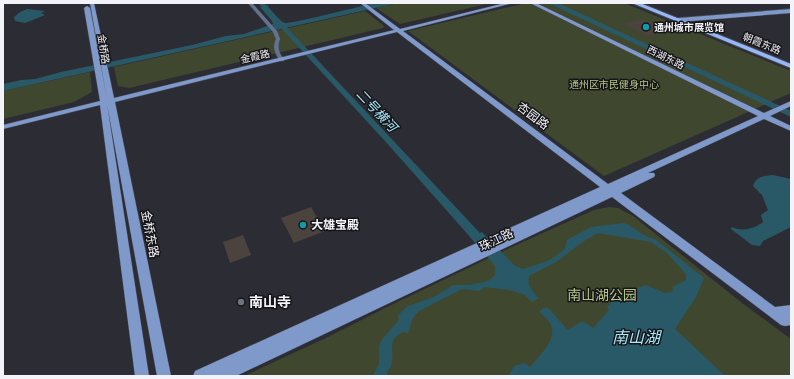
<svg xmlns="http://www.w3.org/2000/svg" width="794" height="379" font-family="'Exo 2','Noto Sans SC',sans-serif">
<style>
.green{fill:#40472f}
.water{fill:#295966}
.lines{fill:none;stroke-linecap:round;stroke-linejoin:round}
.river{fill:#295966;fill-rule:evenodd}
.building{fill:#4b433d}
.street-casing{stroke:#484850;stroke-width:1}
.secondary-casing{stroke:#484850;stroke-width:1}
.primary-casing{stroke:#484850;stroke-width:2}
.street{fill:#627291;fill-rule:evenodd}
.secondary{fill:#7f99ca;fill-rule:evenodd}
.primary{fill:#96b7f7;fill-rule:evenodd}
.culture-dot{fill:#0f9aa8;stroke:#151518;stroke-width:1.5}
.worship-dot{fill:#6b7280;stroke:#151518;stroke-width:1.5}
.labels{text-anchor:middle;stroke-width:3;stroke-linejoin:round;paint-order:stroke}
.far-poi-label{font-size:10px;font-weight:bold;fill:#f3f3f9;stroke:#151518;text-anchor:start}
.far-street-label{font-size:10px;fill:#f3f3f9;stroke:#151518}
.far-park-label{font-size:10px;fill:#b6c788;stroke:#151518}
.street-label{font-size:12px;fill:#f3f3f9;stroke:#151518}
.poi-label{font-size:12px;font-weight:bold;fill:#f3f3f9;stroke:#151518;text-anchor:start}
.water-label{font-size:13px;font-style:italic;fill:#a9e9fb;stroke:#151518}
.near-park-label{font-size:14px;fill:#b6c788;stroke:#151518}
.near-poi-label{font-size:14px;font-weight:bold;fill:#f3f3f9;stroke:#151518;text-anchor:start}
.near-water-label{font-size:16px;font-style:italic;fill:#a9e9fb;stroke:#151518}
</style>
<rect width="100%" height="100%" fill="#2c2c34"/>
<g class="green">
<path d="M398,3h93l-91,21 -24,-16z"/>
<path d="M526,3h98l167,68v22l-187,83 -196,-145z"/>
<path d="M365,11l19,15 -1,2 -254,60 -11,-2 -4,-19z"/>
<path d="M90,72l2,20 -18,10 -71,17v-28z"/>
<path d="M609,207l9,1 15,8 109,87 49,36v37h-547l82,-38 59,-30 129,-62 80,-36z"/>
</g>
<g class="water">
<path d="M372,3h26l-395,88v-7l18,-4 14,-1 26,-7 131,-27 34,-9 18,-2 29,-10 -1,-3 -12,-14 7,-2c4,5 11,16 18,18 5,1 79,-17 87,-20z"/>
<path d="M548,3h10l233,108v6z"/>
<path d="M27,9l18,2 -4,2 4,2 -20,8 -10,-2 -1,-4 6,-5z"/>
<path d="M773,175l18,4v48l-28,14 -3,5 -8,-1 -21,-16 1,-2c10,5 22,2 31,-5l-2,-7 7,-5 -6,-15 -9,-9c3,-10 11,-10 20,-11z"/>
<path d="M624,223c11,4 19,14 31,16l49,39 -8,19 -21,32 50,47h-216l5,-10 11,-3 5,4c9,-11 29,-29 20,-44 -3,-4 -7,-8 -11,-12l8,-4 21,23c13,-8 13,-12 25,-2l16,-18 -2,-3 13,-13 26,-9 19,8 7,-1 1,-5 13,-7v-6l-18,-20 -17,-12 -53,-9 -14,8 -28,21 -27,14c-2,10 3,15 10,22l-7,4 -7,-7 -15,-5 -26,-3 -5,4 -17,-2 -43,22 -6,7 -5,15 -5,-1c-16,8 -9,16 -11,29 0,5 -5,10 -6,15h-13l6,-12v-18l4,-8 16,-18 -1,-5 10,-9 26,-9 19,-12h17l13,-3 7,-2 5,-5v-9l-25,-29 12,-5 33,34 8,3 27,-9 15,-11 2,-9 24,-13z"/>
</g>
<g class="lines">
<path class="river" d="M258,3h6l215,229 2,3 -2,3 -4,1 -4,-1 -86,-97z"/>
</g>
<g class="building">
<path d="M643,19l26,11 -21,6 -25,-12z"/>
<path d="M311,207l14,24 -31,12 -13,-25z"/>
<path d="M243,235l8,20 -21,8 -7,-21z"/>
</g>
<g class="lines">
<defs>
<path id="street" d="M248,3h4l25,28 3,8c-3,9 -1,14 4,21v1h-4c-5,-8 -8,-13 -4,-22l-3,-7z"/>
<g id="secondary">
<path d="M90,3h4l20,95 280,-68 -34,-27h5l35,26 105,-26h8l-110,28 205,153 150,-68 -228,-113h6l228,110 27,-12v5l-21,10 21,10v5l-27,-12 -144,67 28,-13h6l1,2 -1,2 -33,16 154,114 16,-2v20l-6,1 -4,-1 -169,-128 -376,179h-43l2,-5 405,-184 -203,-155 -282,70 56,274h-14l-50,-272 42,272h-14l-35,-271 -97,24v-4l97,-24 -16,-93 3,-2 3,2 17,91z"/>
<path d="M791,9v4l-113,9 -3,-2 3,-2z"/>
</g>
<path id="primary" d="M632,3h8l151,61v4z"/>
</defs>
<use href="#street" class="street-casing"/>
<use href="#secondary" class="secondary-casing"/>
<use href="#primary" class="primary-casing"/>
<use href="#street" class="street"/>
<use href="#secondary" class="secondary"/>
<use href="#primary" class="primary"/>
</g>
<g class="culture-dot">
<circle cx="646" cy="27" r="4"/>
<circle cx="303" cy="225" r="4"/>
</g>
<circle class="worship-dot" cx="241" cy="302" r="4"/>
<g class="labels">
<g class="far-poi-label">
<text x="654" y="31">通州城市展览馆</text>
</g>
<g class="far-street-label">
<text transform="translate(762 43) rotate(22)" y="4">朝霞东路</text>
<text transform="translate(104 49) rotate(81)" y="4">金桥路</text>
<text transform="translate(255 56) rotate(-13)" y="4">金霞路</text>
<text transform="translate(666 57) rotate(26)" y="4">西湖东路</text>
</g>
<g class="far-park-label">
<text x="614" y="88">通州区市民健身中心</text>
</g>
<g class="street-label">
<text transform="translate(533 116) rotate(37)" y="4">杏园路</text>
<text transform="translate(150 234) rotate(79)" y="4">金桥东路</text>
<text transform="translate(496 240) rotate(-25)" y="4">珠江路</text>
</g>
<g class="poi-label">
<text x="311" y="229">大雄宝殿</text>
</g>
<g class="water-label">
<text transform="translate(377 110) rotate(47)" y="5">二号横河</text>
</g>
<g class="near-park-label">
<text x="602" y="300">南山湖公园</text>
</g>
<g class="near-poi-label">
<text x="249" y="307">南山寺</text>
</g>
<g class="near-water-label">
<text x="636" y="343">南山湖</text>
</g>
</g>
<rect width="794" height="379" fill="none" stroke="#f3f3f9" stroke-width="8"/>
</svg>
